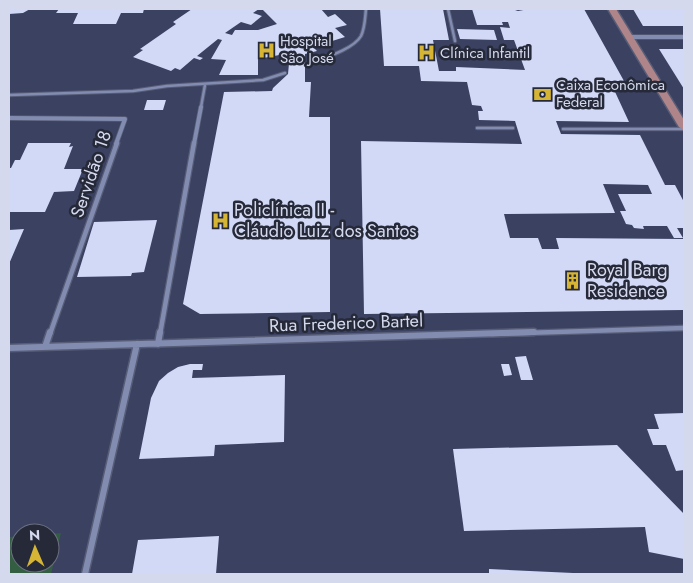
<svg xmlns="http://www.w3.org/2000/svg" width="693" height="583" viewBox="0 0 693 583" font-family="Jost,sans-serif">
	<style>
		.green { fill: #335e42 }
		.building { fill: #d1d9f7 }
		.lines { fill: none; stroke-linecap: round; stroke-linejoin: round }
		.service-casing { stroke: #575d77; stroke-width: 4.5 }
		.minor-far2-casing { stroke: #575d77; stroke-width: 5.5 }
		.minor-far1-casing { stroke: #575d77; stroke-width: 7 }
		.minor-casing { stroke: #575d77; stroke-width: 9 }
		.primary-casing { stroke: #575d77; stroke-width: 3 }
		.service { stroke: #828cb0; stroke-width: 2.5 }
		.minor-far2 { stroke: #828cb0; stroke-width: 4 }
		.minor-far1 { stroke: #828cb0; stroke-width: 4.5 }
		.minor { stroke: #828cb0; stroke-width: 6 }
		.primary { fill: #af858a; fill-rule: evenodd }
		.labels { text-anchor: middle; stroke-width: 5; stroke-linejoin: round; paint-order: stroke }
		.far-poi-label { font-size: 15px; fill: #d4d9ed; stroke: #262938; text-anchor: start }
		.street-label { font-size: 18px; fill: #d4d9ed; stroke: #262938 }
		.poi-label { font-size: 18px; fill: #d4d9ed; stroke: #262938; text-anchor: start }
	</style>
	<rect width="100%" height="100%" fill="#3a4161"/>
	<path class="green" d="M 61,533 L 51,574 L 9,574 L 9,537 L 20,536 L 20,563 L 50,563 L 50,534 Z"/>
	<path class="building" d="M 9,9 L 30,9 L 23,13 L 9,14 Z
		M 59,9 L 144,9 L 143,13 L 121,13 L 116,24 L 73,24 L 78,13 L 56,13 Z
		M 192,9 L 259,9 L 253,13 L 262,16 L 251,25 L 241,22 L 225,33 L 232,35 L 235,30 L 258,30 L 277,24 L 262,9 L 321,9 L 328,17 L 335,14 L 347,25 L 335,28 L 345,37 L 313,47 L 317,51 L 305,54 L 305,82 L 311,82 L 309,117 L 330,117 L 330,312 L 200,314 L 183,304 L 224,92 L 272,91 L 273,88 L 288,74 L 290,53 L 258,59 L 258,75 L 219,75 L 226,60 L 211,59 L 222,40 L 218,39 L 197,56 L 203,58 L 200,60 L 194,58 L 180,70 L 175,68 L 171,71 L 133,57 L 143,50 L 140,49 L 176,24 L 173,22 Z
		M 380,9 L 443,9 L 449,40 L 433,40 L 439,71 L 456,71 L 456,67 L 525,70 L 514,40 L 504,40 L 500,27 L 510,28 L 508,22 L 502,22 L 503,25 L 477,25 L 472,9 L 512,9 L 518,11 L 529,9 L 584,9 L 624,81 L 610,81 L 629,122 L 556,121 L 561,134 L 640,135 L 665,185 L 675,185 L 684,202 L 684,228 L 677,228 L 683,238 L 674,238 L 667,226 L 643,226 L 644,229 L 634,228 L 632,225 L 626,224 L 620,211 L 626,211 L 618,194 L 652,194 L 648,185 L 603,184 L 615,213 L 504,214 L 510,238 L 538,238 L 542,249 L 559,249 L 556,238 L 684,239 L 684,310 L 364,314 L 361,141 L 522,144 L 515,121 L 479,120 L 478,111 L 483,111 L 481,106 L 472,105 L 467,82 L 421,81 L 419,66 L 384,66 Z
		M 633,9 L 684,9 L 684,26 L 643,26 Z
		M 457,29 L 494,30 L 497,40 L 460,39 Z
		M 659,49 L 684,49 L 684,89 Z
		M 147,100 L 166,100 L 163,110 L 144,110 Z
		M 28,143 L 71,143 L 69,147 L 73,146 L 64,169 L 83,169 L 74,191 L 54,192 L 45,212 L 9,212 L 9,168 L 11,168 L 15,160 L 20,160 Z
		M 157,220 L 144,272 L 132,273 L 131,276 L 77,277 L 94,222 Z
		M 24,229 L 9,264 L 9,230 Z
		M 526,356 L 533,380 L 521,380 L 515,357 Z
		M 190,364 L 203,364 L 202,370 L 193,370 L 192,378 L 285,375 L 284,442 L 215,445 L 214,456 L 139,459 L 151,398 L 159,381 L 168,373 L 178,367 Z
		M 501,364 L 509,364 L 512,375 L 504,376 Z
		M 684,413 L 684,470 L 676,471 L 666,445 L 653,445 L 647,429 L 659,429 L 654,414 Z
		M 617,445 L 684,514 L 684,559 L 649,552 L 645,527 L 464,531 L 453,449 Z
		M 219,536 L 216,574 L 132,574 L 138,540 Z
		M 489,569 L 573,573 L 573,574 L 489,574 Z"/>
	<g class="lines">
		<defs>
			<path id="service" d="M 448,9 L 455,41
				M 306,65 C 321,59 353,50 361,36 C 365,28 365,18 366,9
				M 9,95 L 133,91 L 167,86 L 263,80 L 285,73
				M 201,107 L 205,85
				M 477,128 L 513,128
				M 563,129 L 684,129"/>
			<path id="minor-far2" d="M 629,37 L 684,37
				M 9,118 L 125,119 L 116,144
				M 194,144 L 201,107"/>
			<path id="minor-far1" d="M 50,334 L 117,143
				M 160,334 L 194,143
				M 491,334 L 684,328"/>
			<path id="minor" d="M 158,344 L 160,332
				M 45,347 L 50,332
				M 9,348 L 534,332
				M 85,574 L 137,344"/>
			<path id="primary" d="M 608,9 L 616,9 L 684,120 L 684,130 L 679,127 Z"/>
		</defs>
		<use href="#service" class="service-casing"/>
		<use href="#minor-far2" class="minor-far2-casing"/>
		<use href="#minor-far1" class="minor-far1-casing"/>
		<use href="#minor" class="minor-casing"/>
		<use href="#primary" class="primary-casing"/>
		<use href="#service" class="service"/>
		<use href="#minor-far2" class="minor-far2"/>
		<use href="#minor-far1" class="minor-far1"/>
		<use href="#minor" class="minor"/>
		<use href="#primary" class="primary"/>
	</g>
	<defs>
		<symbol id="hospital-bare" viewBox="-9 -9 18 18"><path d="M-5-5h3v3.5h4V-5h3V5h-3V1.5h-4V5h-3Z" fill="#d6b534" stroke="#262938" stroke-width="2.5" paint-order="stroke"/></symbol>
		<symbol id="bank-bare" viewBox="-9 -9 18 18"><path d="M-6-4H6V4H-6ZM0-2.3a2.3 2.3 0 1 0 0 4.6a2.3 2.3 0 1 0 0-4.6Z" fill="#d6b534" stroke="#262938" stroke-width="2.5" paint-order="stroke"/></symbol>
		<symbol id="building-bare" viewBox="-9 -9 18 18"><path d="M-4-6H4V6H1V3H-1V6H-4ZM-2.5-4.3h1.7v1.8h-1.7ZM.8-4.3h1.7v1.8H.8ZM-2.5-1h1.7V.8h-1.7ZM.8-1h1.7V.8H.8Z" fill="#d6b534" stroke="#262938" stroke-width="2.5" paint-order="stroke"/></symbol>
	</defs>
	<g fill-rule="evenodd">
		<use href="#hospital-bare" x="254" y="38" width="25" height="25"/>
		<use href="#hospital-bare" x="414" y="40" width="25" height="25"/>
		<use href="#bank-bare" x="530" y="82" width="25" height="25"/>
		<use href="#hospital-bare" x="208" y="208" width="25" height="25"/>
		<use href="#building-bare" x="560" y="268" width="25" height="25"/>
	</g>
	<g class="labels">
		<g class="far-poi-label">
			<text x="280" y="46">Hospital<tspan x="280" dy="17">São José</tspan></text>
			<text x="440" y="58">Clínica Infantil</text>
			<text x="556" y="90">Caixa Econômica<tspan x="556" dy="17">Federal</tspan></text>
		</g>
		<g class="street-label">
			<text transform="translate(91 174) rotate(-71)" y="6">Servidão 18</text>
			<text transform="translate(346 323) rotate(-2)" y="6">Rua Frederico Bartel</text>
		</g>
		<g class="poi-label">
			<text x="234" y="216">Policlínica II -<tspan x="234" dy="21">Cláudio Luiz dos Santos</tspan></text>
			<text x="587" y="276">Royal Barg<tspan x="587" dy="21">Residence</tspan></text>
		</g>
	</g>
	<rect width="693" height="583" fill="none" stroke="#d4d9ed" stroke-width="20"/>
	<g transform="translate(35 548) rotate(358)"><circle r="24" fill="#262938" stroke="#6c6f80"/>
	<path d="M0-4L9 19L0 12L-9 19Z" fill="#d6b534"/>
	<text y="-8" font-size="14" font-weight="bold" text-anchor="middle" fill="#d4d9ed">N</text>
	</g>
</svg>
